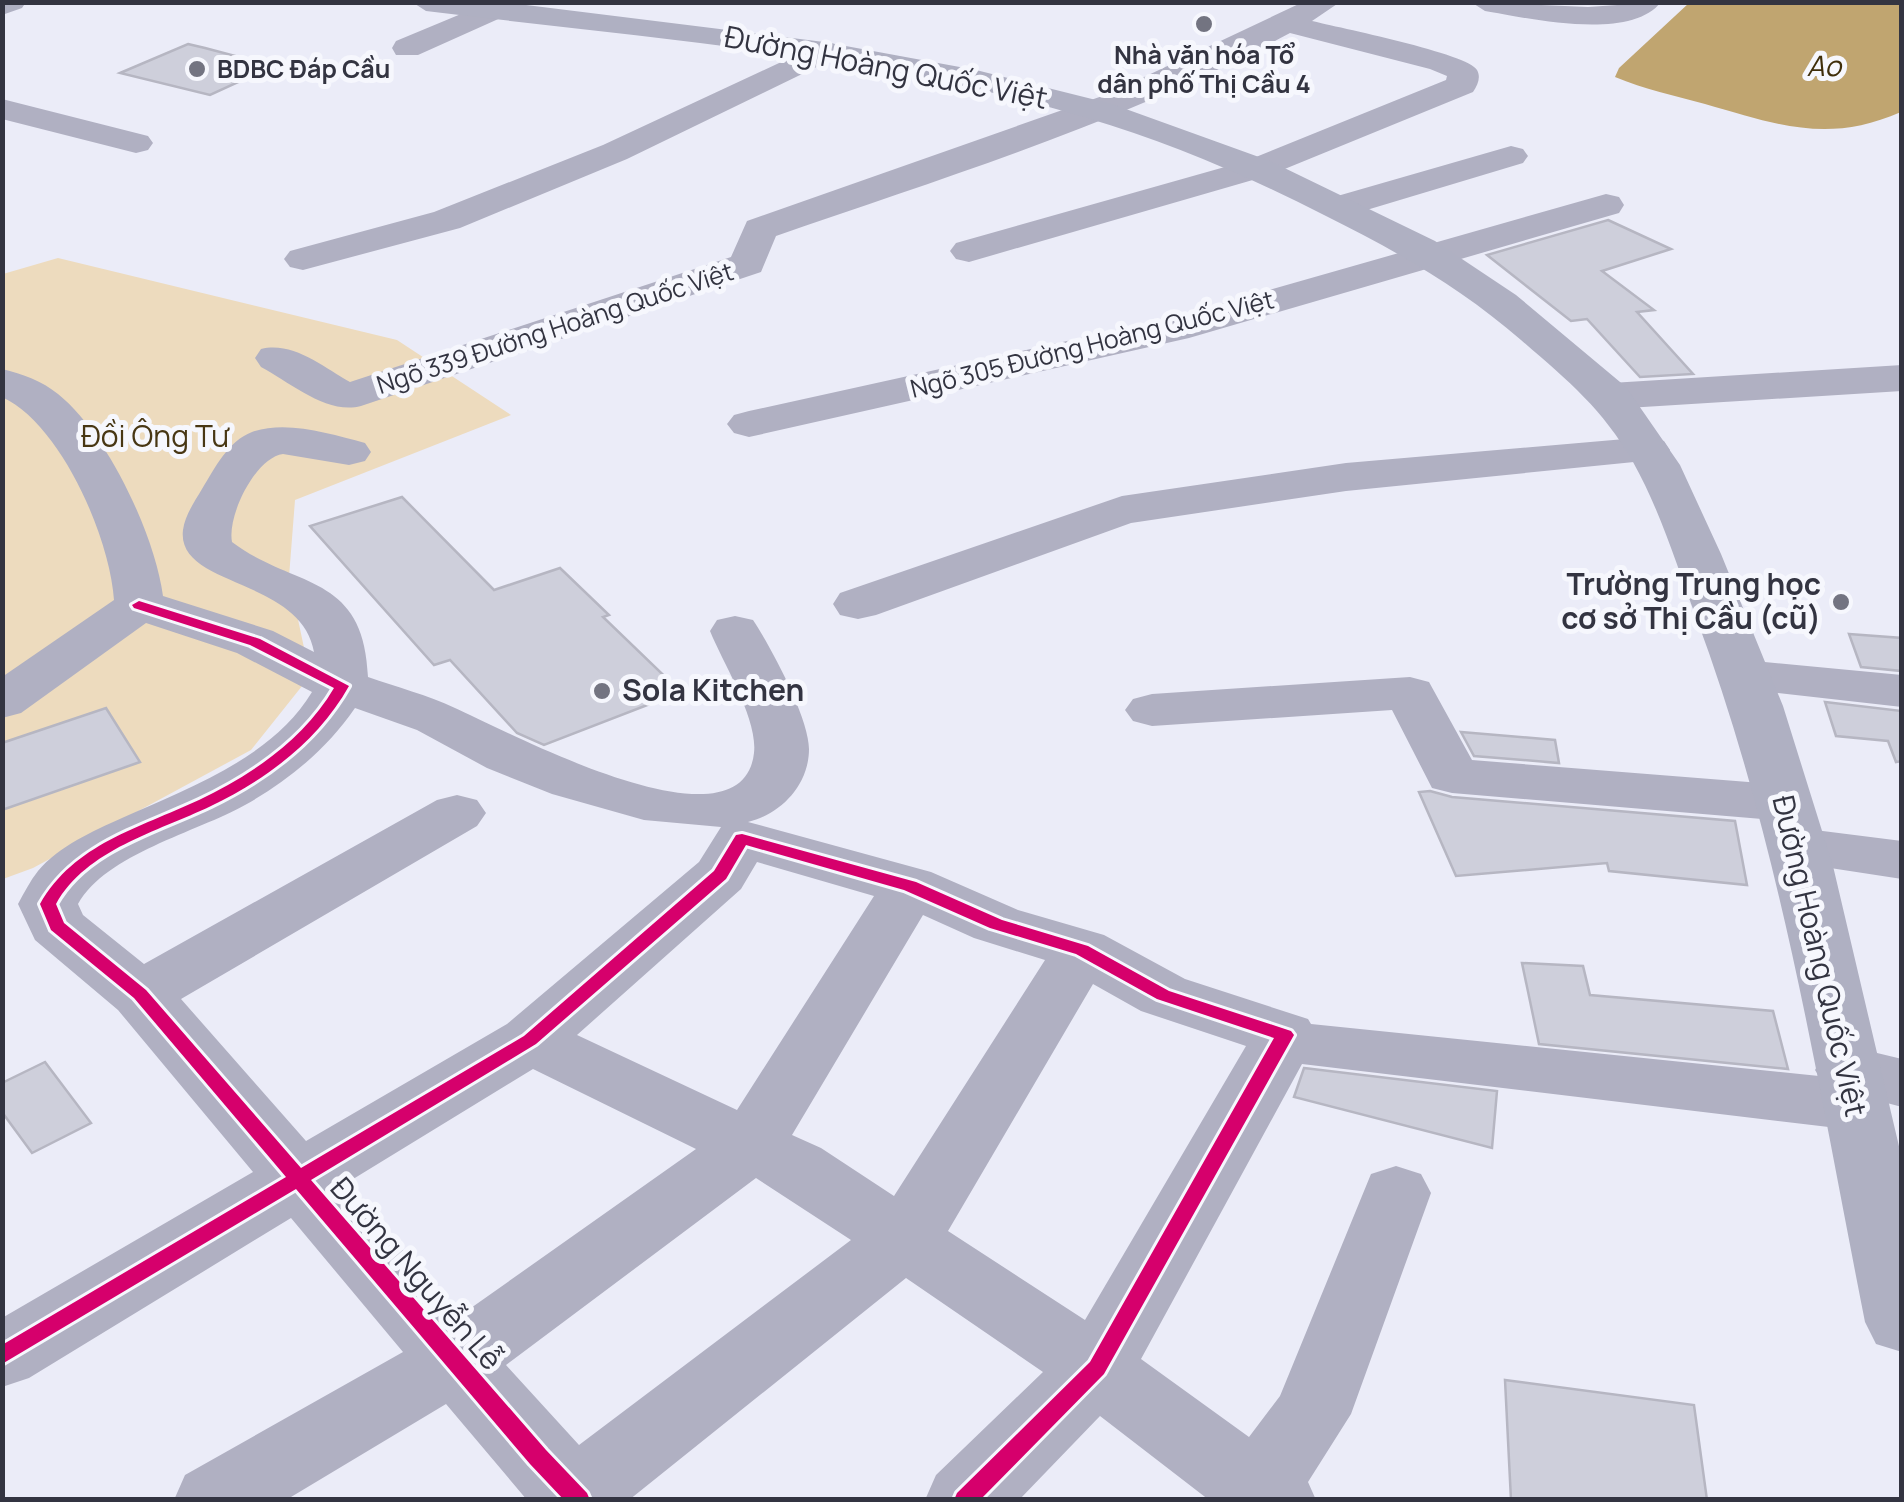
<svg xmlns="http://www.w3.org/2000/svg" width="1904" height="1502" viewBox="0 0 1904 1502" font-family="Manrope,sans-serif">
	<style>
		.green { fill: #eddbbe }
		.water { fill: #c0a570 }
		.building { fill: #cecfdb; stroke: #b6b6c2; stroke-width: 2.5 }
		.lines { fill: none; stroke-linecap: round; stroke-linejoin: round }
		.street { fill: #b0b0c2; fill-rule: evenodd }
		.secondary { fill: #afb0c2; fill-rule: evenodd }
		.cycleway-casing { stroke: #f6f7fd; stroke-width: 6 }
		.cycleway { fill: #d6006c; fill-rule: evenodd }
		.poi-dot { fill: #737481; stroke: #f6f7fd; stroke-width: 4 }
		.labels { text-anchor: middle; stroke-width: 10; stroke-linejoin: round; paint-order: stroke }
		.far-poi-label { font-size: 25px; font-weight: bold; fill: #333441; stroke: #f6f7fd }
		.far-street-label { font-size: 25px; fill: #333441; stroke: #f6f7fd }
		.far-water-label { font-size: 28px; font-style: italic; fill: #3f2e0a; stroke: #f6f7fd }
		.street-label { font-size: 30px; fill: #333441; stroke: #f6f7fd }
		.park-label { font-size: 30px; fill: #483714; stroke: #f6f7fd }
		.poi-label { font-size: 30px; font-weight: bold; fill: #333441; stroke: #f6f7fd; text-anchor: end }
	</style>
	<rect width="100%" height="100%" fill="#ebecf8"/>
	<path class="green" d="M 58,258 L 397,340 L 511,415 L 295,500 L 289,577 L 310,676 L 251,750 L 33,868 L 3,879 L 3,274 Z"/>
	<path class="water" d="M 1689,3 L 1901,4 L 1901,112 C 1828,144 1778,125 1705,104 C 1675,96 1644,89 1615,77 L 1619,68 Z"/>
	<path class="building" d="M 188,44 L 205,48 L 273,66 L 210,95 L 120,73 Z
		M 1608,220 L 1671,249 L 1602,271 L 1654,310 L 1637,312 L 1693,374 L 1640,377 L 1587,319 L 1571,321 L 1487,255 Z
		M 402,497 L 494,590 L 560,568 L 609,615 L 603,617 L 681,692 L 544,745 L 517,733 L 450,660 L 434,665 L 310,526 Z
		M 1849,634 L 1902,638 L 1902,671 L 1861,667 Z
		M 1825,702 L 1902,711 L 1902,761 L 1896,762 L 1888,741 L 1836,736 Z
		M 106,708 L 140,762 L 2,810 L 2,743 Z
		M 1461,732 L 1555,740 L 1559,763 L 1474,756 Z
		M 1430,791 L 1452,797 L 1735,821 L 1747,885 L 1609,871 L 1607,863 L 1456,876 L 1419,792 Z
		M 1522,963 L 1583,966 L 1590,995 L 1773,1011 L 1788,1069 L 1539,1044 Z
		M 45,1062 L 91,1123 L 32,1153 L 2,1112 L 2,1083 Z
		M 1304,1068 L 1497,1091 L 1492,1148 L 1294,1097 Z
		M 1505,1380 L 1694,1405 L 1707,1500 L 1511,1500 Z"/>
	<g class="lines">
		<path class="street" d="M 500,2 L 510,10 L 505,16 L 418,55 L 396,55 L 392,48 L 396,41 L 485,4 Z
			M 1303,2 L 1340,2 L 1312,21 C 1336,27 1470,54 1477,70 C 1481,77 1478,85 1473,92 L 1270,175 L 969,262 L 956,259 L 950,251 L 956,243 L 1246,161 L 1446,80 L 1447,76 L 1430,69 L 1290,33 C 1128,121 949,176 776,236 L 761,272 L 361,406 C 327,415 291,383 261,367 L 255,358 L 261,349 C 293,341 323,367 350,382 L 731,257 L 747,221 L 1108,94 Z
			M 1471,2 L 1588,7 L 1661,2 C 1630,42 1528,18 1485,11 Z
			M 824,42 L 835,44 L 839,51 L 835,58 L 627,159 L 460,228 L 303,270 L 290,267 L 284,259 L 290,251 L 434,212 L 603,145 Z
			M 2,99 L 148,136 L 153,143 L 148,150 L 136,153 L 2,119 Z
			M 1511,146 L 1523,149 L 1528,156 L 1523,163 L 1340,218 L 1327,215 L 1322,207 L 1327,199 Z
			M 1606,194 L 1619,197 L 1624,205 L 1619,213 L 1189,338 L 749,437 L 734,433 L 727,424 L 734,415 L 749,411 L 1167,319 Z
			M 1902,365 L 1902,391 L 1611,409 L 1596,405 L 1590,396 L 1596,387 L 1611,383 Z
			M 2,369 C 23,374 42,381 58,394 C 107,433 155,535 163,596 L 273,631 L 314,652 C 301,577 176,588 183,530 C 185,515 195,501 202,489 C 215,468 228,441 252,432 C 287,420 330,434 365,443 L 371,452 L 365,461 L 349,465 L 283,454 C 255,458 227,516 232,542 C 294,589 364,572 368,677 C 397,687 427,695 455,708 C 503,729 742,859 754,753 C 758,719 723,663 710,631 L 717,620 L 735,616 L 753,620 C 771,647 809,718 809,749 C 809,785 781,814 748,822 L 931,872 L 1018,910 L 1104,935 L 1185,979 L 1308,1019 L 1311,1024 L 1819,1076 L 1815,1070 L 1825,1053 L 1848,1046 L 1902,1059 L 1902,1107 L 1887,1103 L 1878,1122 L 1854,1130 L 1302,1064 L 1141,1359 L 1249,1437 L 1280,1396 L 1371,1174 L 1396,1166 L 1421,1174 L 1431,1193 L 1351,1414 L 1308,1482 L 1316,1500 L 1209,1500 L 1100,1416 L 1019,1500 L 925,1500 L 936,1475 L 1043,1372 L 906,1278 L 629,1500 L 527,1500 L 446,1404 L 286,1500 L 174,1500 L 185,1475 L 403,1352 L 291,1218 L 29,1378 L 2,1387 L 2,1318 L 253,1172 L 118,1010 L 35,940 L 18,904 C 24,893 30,881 38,871 C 59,846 93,831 122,818 C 189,788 272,758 312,692 L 237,653 L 146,623 L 21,713 L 2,718 L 2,677 L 114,600 C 110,538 61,424 2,397 ZM 355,708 L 417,730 L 487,768 L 552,794 L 644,820 L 721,827 L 699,862 L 507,1024 L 306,1141 L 181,999 L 477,826 L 486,813 L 477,800 L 457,795 L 437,800 L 144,964 L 83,915 L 78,904 C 106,854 197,832 245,805 C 288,781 327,749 355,708 ZM 757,862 L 874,896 L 737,1110 L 577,1035 L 741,889 ZM 923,915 L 974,938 L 1045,960 L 894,1196 L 821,1148 L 792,1135 ZM 1093,984 L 1141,1011 L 1246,1046 L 1085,1320 L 948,1231 ZM 533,1069 L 696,1149 L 461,1315 L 345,1184 ZM 756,1178 L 851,1240 L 579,1445 L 506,1365 Z
			M 1648,437 L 1664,441 L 1670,450 L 1664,459 L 1346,491 L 1131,523 L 876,615 L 858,619 L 840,615 L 833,604 L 840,593 L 1122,496 L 1346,463 Z
			M 1744,660 L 1902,675 L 1902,707 L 1725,687 L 1718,676 L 1725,665 Z
			M 1410,677 L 1429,682 L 1472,760 L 1785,785 L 1805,791 L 1813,803 L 1805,815 L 1785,821 L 1452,793 L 1432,788 L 1392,710 L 1152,726 L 1133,721 L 1125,710 L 1133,699 L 1152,694 Z
			M 1799,828 L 1902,841 L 1902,879 L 1778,860 L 1770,847 L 1778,834 Z"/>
		<path class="secondary" d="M 2,2 L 26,2 L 22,8 L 2,15 Z
			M 412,2 L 502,2 L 824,42 L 976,70 L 1112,104 L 1270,161 L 1435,241 L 1516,295 L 1626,387 L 1680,465 L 1721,554 L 1783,706 L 1833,866 L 1902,1159 L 1902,1352 L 1876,1344 L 1865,1322 C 1818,1085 1781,845 1696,617 C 1677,566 1660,510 1633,462 C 1602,408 1567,380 1521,340 C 1461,288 1395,250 1324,215 C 1248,176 1168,142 1087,118 C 873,54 646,38 426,11 Z"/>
		<defs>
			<path id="cycleway" d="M 139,601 L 260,639 L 349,686 C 318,741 267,779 211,806 C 157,832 87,849 56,904 L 64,923 L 146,990 L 301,1168 L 524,1036 L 714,871 L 736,835 L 742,834 L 916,882 L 1002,920 L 1088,946 L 1169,991 L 1291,1031 L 1294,1035 L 1104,1374 L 980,1500 L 954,1500 L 957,1493 L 1090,1362 L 1274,1038 L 1157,999 L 1076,954 L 990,928 L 904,890 L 746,845 L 726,879 L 536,1044 L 311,1180 L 546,1450 L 587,1493 L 590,1500 L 564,1500 L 530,1464 L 296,1189 L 2,1364 L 2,1345 L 286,1177 L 134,998 L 51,930 L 40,904 C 74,844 139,828 199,800 C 252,775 304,739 334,688 L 250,645 L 134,608 L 132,605 Z"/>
		</defs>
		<use href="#cycleway" class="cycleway-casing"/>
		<use href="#cycleway" class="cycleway"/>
	</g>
	<g class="poi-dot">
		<circle cx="1204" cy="24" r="10"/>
		<circle cx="197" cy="69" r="10"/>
		<circle cx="1841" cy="602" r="10"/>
		<circle cx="602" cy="691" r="10"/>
	</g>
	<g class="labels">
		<g class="far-poi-label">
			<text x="1204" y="64">Nhà văn hóa Tổ<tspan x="1204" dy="29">dân phố Thị Cầu 4</tspan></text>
			<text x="217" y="78" text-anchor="start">BDBC Đáp Cầu</text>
		</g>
		<g class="far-street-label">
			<text transform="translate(555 328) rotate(-18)" y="9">Ngõ 339 Đường Hoàng Quốc Việt</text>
			<text transform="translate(1092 344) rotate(-14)" y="9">Ngõ 305 Đường Hoàng Quốc Việt</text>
		</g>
		<g class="far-water-label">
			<text x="1824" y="76">Ao</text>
		</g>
		<g class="street-label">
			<text transform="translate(886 68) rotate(11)" y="10">Đường Hoàng Quốc Việt</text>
			<text transform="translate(1819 956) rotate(77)" y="10">Đường Hoàng Quốc Việt</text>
			<text transform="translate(416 1274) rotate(49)" y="10">Đường Nguyễn Lễ</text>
		</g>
		<g class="park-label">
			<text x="155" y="447">Đồi Ông Tư</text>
		</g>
		<g class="poi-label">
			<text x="1821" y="595">Trường Trung học<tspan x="1821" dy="34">cơ sở Thị Cầu (cũ)</tspan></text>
			<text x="622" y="701" text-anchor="start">Sola Kitchen</text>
		</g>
	</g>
	<rect width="1904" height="1502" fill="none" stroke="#333441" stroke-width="10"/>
</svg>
